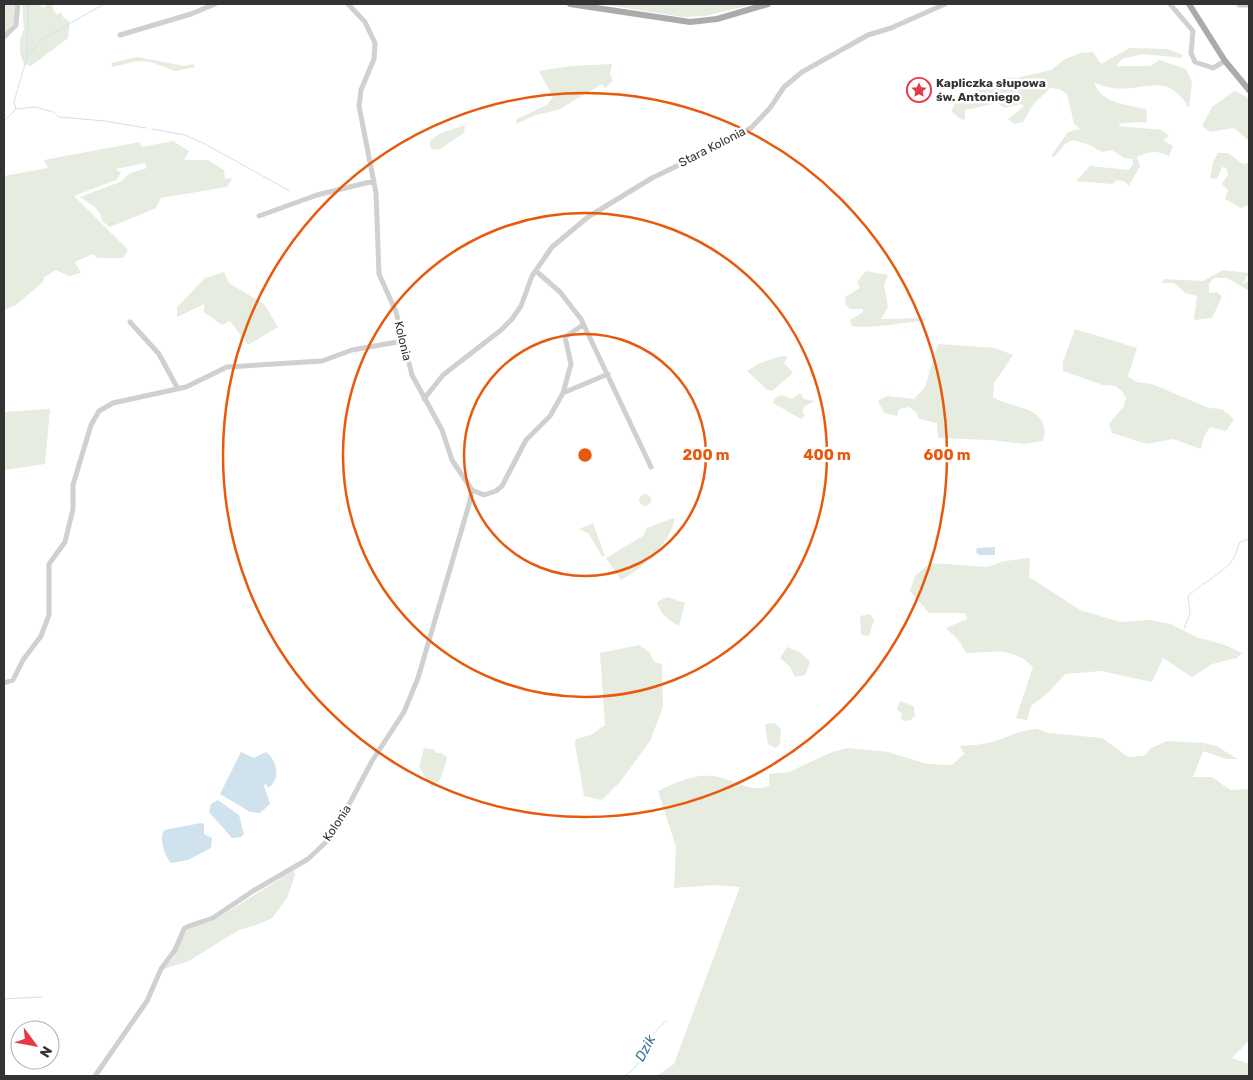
<svg xmlns="http://www.w3.org/2000/svg" width="1253" height="1080" viewBox="0 0 1253 1080" font-family="Rubik,sans-serif">
	<style>
		.green { fill: #e6ecdf }
		.water { fill: #cfe2ee }
		.lines { fill: none; stroke-linecap: round; stroke-linejoin: round }
		.stream { stroke: #cfe2ee; stroke-width: 1 }
		.minor { stroke: #d0d0d0; stroke-width: 5 }
		.major { stroke: #ababab; stroke-width: 6 }
		.ring { fill: none; stroke: #e8590c; stroke-width: 2.5 }
		.labels { text-anchor: middle; stroke-width: 5; stroke-linejoin: round; paint-order: stroke }
		.poi-label { font-size: 12px; font-weight: bold; fill: #333; stroke: #fff; text-anchor: start }
		.street-label { font-size: 12px; fill: #333; stroke: #fff }
		.water-label { font-size: 14px; font-style: italic; fill: #3f7597; stroke: #fff }
		.centre { fill: #e8590c; stroke: #fff; stroke-width: 2.5 }
		.ring-label { font-size: 15px; text-anchor: middle; font-weight: bold; fill: #e8590c; stroke: #fff; stroke-width: 5; stroke-linejoin: round; paint-order: stroke }
	</style>
	<rect width="100%" height="100%" fill="#fff"/>
	<path class="green" d="M 4,4 L 16,4 L 15,21 L 4,35 Z
		M 22,4 L 39,4 L 43,8 L 48,4 L 54,4 L 52,7 L 57,15 L 61,12 L 63,17 L 70,22 L 68,38 L 31,66 L 24,64 L 20,53 L 20,40 L 24,29 Z
		M 601,4 L 755,4 L 705,16 L 683,17 Z
		M 1130,48 L 1167,49 L 1183,55 L 1182,58 L 1143,54 L 1122,59 L 1116,66 L 1150,66 L 1160,60 L 1186,69 L 1192,82 L 1189,108 C 1166,70 1147,92 1113,88 C 1107,88 1100,84 1094,83 C 1101,103 1127,105 1146,109 L 1147,122 L 1122,123 L 1118,126 L 1162,130 L 1169,136 L 1163,140 L 1173,146 L 1169,156 C 1156,150 1150,151 1137,157 L 1140,166 L 1129,186 L 1125,182 L 1118,180 L 1112,184 L 1076,181 L 1090,166 L 1129,170 L 1133,164 L 1133,159 L 1124,158 L 1112,150 L 1102,152 L 1090,145 L 1073,140 L 1065,144 L 1054,157 L 1051,156 L 1068,132 L 1080,129 L 1074,124 L 1067,94 L 1060,89 L 1050,88 L 1032,106 L 1023,122 L 1014,124 L 1008,119 L 1024,106 L 1021,104 L 1005,108 L 997,103 L 965,110 L 965,119 L 962,120 L 951,111 L 955,104 L 967,99 L 982,83 L 993,89 L 1003,77 L 1017,78 L 1051,70 L 1065,59 L 1080,53 L 1093,52 L 1101,64 Z
		M 137,57 L 184,66 L 193,64 L 195,67 L 175,71 L 151,62 L 137,61 L 112,67 L 111,63 Z
		M 612,64 L 610,73 L 613,81 L 605,88 L 602,84 L 558,110 L 536,115 L 516,124 L 517,119 L 547,105 L 553,97 L 539,71 L 571,66 Z
		M 1234,91 L 1249,98 L 1249,141 L 1234,128 L 1210,132 L 1202,126 L 1212,107 Z
		M 465,125 L 464,133 L 440,149 L 433,150 L 430,146 L 430,141 L 439,134 Z
		M 173,141 L 189,151 L 184,160 L 208,160 L 224,170 L 225,179 L 232,178 L 227,187 L 161,198 L 156,208 L 110,227 L 102,221 C 101,208 90,204 80,197 L 120,182 L 130,173 L 147,168 L 145,163 L 116,169 L 121,173 L 116,180 L 74,196 L 128,250 L 123,258 L 98,258 L 92,254 L 75,262 L 81,273 L 69,276 L 56,270 L 44,277 L 43,282 L 16,305 L 4,310 L 4,176 L 48,168 L 44,160 L 140,142 L 141,147 Z
		M 1218,153 L 1228,153 L 1243,164 L 1249,163 L 1249,205 L 1241,208 L 1225,199 L 1228,190 L 1222,184 L 1228,174 L 1226,168 L 1222,167 L 1217,179 L 1210,178 L 1213,162 Z
		M 1223,270 L 1249,273 L 1242,284 L 1249,281 L 1249,291 L 1227,278 L 1214,278 L 1209,284 L 1209,293 L 1217,292 L 1222,297 L 1212,318 L 1194,320 L 1197,296 L 1185,293 L 1174,283 L 1162,283 L 1163,279 L 1203,281 Z
		M 866,271 L 888,275 L 884,285 L 888,307 L 881,319 L 926,318 L 924,321 C 900,322 876,329 852,326 L 850,320 L 863,312 L 863,309 L 850,309 L 846,305 L 845,297 L 860,288 L 857,282 Z
		M 224,272 L 229,283 L 264,304 L 278,327 L 248,345 L 230,321 L 222,325 L 204,312 L 204,304 L 177,317 L 177,307 L 205,278 Z
		M 1075,329 L 1137,348 L 1128,376 L 1136,382 L 1152,384 L 1209,408 L 1222,409 L 1234,419 L 1226,431 L 1210,427 L 1204,436 L 1201,449 L 1173,439 L 1147,444 L 1112,433 L 1109,424 L 1124,406 L 1126,398 L 1122,391 L 1115,386 L 1103,385 L 1063,371 L 1063,362 Z
		M 938,344 L 995,348 L 1013,355 L 994,383 L 993,397 C 1013,410 1052,405 1043,441 L 1024,444 L 991,440 L 938,438 L 937,423 L 919,419 L 916,412 L 909,407 L 899,409 L 897,416 L 884,413 L 878,401 L 887,396 L 914,399 L 925,387 Z
		M 782,356 L 788,357 L 784,363 L 793,373 L 772,391 L 766,389 L 747,371 L 760,363 Z
		M 800,393 L 804,399 L 815,401 L 805,406 L 802,410 L 805,416 L 801,419 L 773,403 L 775,398 C 782,394 785,395 791,399 Z
		M 50,409 L 45,464 L 4,470 L 4,412 Z
		M639 500a6 6 0 1 1 12 0a6 6 0 1 1-12 0Z
		M 673,518 L 675,519 C 668,546 645,567 621,580 L 606,558 L 643,536 L 647,528 Z
		M 593,523 L 605,556 L 602,556 L 588,533 L 579,529 Z
		M 1030,558 L 1029,577 L 1080,610 L 1120,622 L 1150,620 L 1171,624 L 1196,637 L 1225,645 L 1242,653 L 1237,658 L 1212,664 L 1192,677 L 1163,658 L 1152,682 L 1101,671 L 1065,674 L 1049,692 L 1031,706 L 1027,720 L 1016,718 L 1033,667 C 1011,646 993,652 966,653 L 959,641 L 946,628 L 967,619 L 965,613 L 929,613 L 910,591 L 915,576 L 930,563 L 987,567 L 1005,561 Z
		M 667,597 L 685,603 L 679,626 C 667,619 661,615 657,602 Z
		M 870,614 L 874,620 L 869,636 L 861,635 L 860,616 Z
		M 639,645 L 650,653 L 654,662 L 662,664 L 663,707 L 650,741 L 620,782 L 602,800 L 584,796 L 575,744 L 576,739 L 591,735 L 605,725 L 600,653 Z
		M 787,647 L 800,652 L 810,662 L 805,675 L 795,677 L 790,667 L 780,658 Z
		M 900,701 L 914,706 L 915,715 L 911,720 L 904,721 L 901,718 L 902,713 L 897,710 Z
		M 775,723 L 781,730 L 780,744 L 775,748 L 768,744 L 765,724 Z
		M 1037,729 L 1048,733 L 1102,738 L 1128,757 L 1144,756 L 1151,748 L 1167,741 L 1204,743 L 1216,746 L 1238,759 L 1226,759 L 1203,751 L 1193,777 L 1212,777 L 1230,790 L 1249,789 L 1249,1041 L 1232,1058 L 1249,1064 L 1249,1076 L 657,1076 L 674,1064 L 740,887 L 715,885 L 674,888 L 676,847 L 658,791 C 677,782 693,774 713,776 C 732,778 751,794 769,786 L 769,774 L 789,772 L 832,752 L 848,748 L 888,752 L 927,764 L 952,765 L 964,754 L 960,746 C 972,745 984,745 995,741 C 1013,735 1018,731 1037,729 Z
		M 424,748 L 433,749 L 436,753 L 441,753 L 447,757 C 444,768 442,782 432,788 L 419,767 Z
		M 294,870 L 295,875 L 287,898 L 272,918 L 257,925 L 239,930 L 187,962 L 163,969 L 174,957 L 183,935 L 190,928 L 213,921 Z"/>
	<path class="water" d="M 995,547 L 995,555 L 979,555 L 976,552 L 977,548 Z
		M 241,752 L 254,758 L 266,752 C 278,761 281,779 268,788 L 266,784 L 264,785 L 270,804 L 260,813 L 250,812 L 220,794 Z
		M 218,800 L 239,815 L 244,834 L 241,837 L 232,838 L 209,812 L 211,804 Z
		M 201,823 L 204,824 L 204,834 L 212,838 L 211,848 L 188,860 L 171,863 C 164,855 159,839 164,830 Z"/>
	<g class="lines">
		<path class="stream" d="M 27,57 L 41,40 L 104,4
			M 16,109 L 35,107 L 53,112 L 59,117 L 105,121 L 146,128
			M 4,121 L 16,109 L 14,102 L 27,57 L 28,4
			M 152,129 L 185,135 L 205,144 L 290,191
			M 1184,629 L 1190,614 L 1188,596 C 1200,585 1228,570 1234,557 C 1237,553 1237,547 1240,542 L 1249,539
			M 4,999 L 42,997
			M 624,1076 C 647,1064 645,1034 667,1021"/>
		<path class="minor" d="M 1170,4 L 1193,31 L 1191,53 L 1195,62 L 1213,68 L 1225,61
			M 1239,5 L 1249,5
			M 120,35 L 191,14 L 215,4
			M 4,37 L 16,25 L 18,4
			M 259,216 L 317,195 L 374,181
			M 536,271 L 560,292 L 581,319 L 651,467
			M 130,322 L 159,354 L 178,389
			M 563,393 L 571,364 L 565,337 L 583,325
			M 424,399 L 443,375 L 501,330 L 512,319 L 521,306 L 532,276 L 552,247 L 588,217 L 652,178 L 714,148 L 751,128 L 770,108 L 784,87 L 802,72 L 868,35 L 891,28 L 945,4
			M 472,490 L 484,495 L 496,491 L 502,486 L 526,440 L 550,416 L 563,393 L 608,374
			M 4,683 L 13,680 L 23,660 L 41,636 L 49,615 L 49,564 L 65,542 L 73,509 L 73,485 L 91,425 L 99,411 L 113,403 L 186,387 L 227,367 L 322,361 L 352,350 L 403,341
			M 95,1076 L 147,1001 L 161,969 L 175,950 L 184,929 L 189,926 L 213,918 L 253,891 L 308,859 L 325,843 L 344,814 L 372,761 L 404,712 L 418,678 L 470,501 L 472,490 L 452,460 L 442,430 L 412,375 L 396,312 L 379,274 L 376,193 L 359,106 L 361,90 L 374,59 L 375,43 L 365,22 L 348,4"/>
		<path class="major" d="M 570,4 L 690,22 L 717,19 L 768,4
			M 1189,4 L 1225,61 L 1249,90"/>
	</g>
	<g class="ring">
		<circle cx="585" cy="455" r="121"/>
		<circle cx="585" cy="455" r="242"/>
		<circle cx="585" cy="455" r="362"/>
	</g>
	<defs>
		<symbol id="sight-ring" viewBox="-11 -11 22 22"><circle r="9.5" fill="#fff" stroke="#e63946" stroke-width="1.5"/><path d="M0-6L1.8-2.2L6-1.7L2.9 1.2L3.7 5.4L0 3.3L-3.7 5.4L-2.9 1.2L-6-1.7L-1.8-2.2Z" fill="#e63946"/></symbol>
	</defs>
	<g fill-rule="evenodd">
		<use href="#sight-ring" x="905" y="76" width="28" height="28"/>
	</g>
	<g class="labels">
		<g class="poi-label">
			<text x="936" y="87">Kapliczka słupowa<tspan x="936" dy="14">św. Antoniego</tspan></text>
		</g>
		<g class="street-label">
			<text transform="translate(712 147) rotate(-27)" y="4">Stara Kolonia</text>
			<text transform="translate(403 341) rotate(77)" y="4">Kolonia</text>
			<text transform="translate(337 823) rotate(-57)" y="4">Kolonia</text>
		</g>
		<g class="water-label">
			<text transform="translate(645 1048) rotate(-62)" y="5">Dzik</text>
		</g>
	</g>
	<circle cx="585" cy="455" r="8" class="centre"/>
	<g class="ring-label">
		<text x="706" y="460">200 m</text>
		<text x="827" y="460">400 m</text>
		<text x="947" y="460">600 m</text>
	</g>
	<rect width="1253" height="1080" fill="none" stroke="#333333" stroke-width="10"/>
	<g transform="translate(35 1045) rotate(122)"><circle r="24" fill="#ffffff" stroke="#adadad"/>
	<path d="M0-4L9 19L0 12L-9 19Z" fill="#e63946"/>
	<text y="-8" font-size="14" font-weight="bold" text-anchor="middle" fill="#333333">N</text>
	</g>
</svg>
